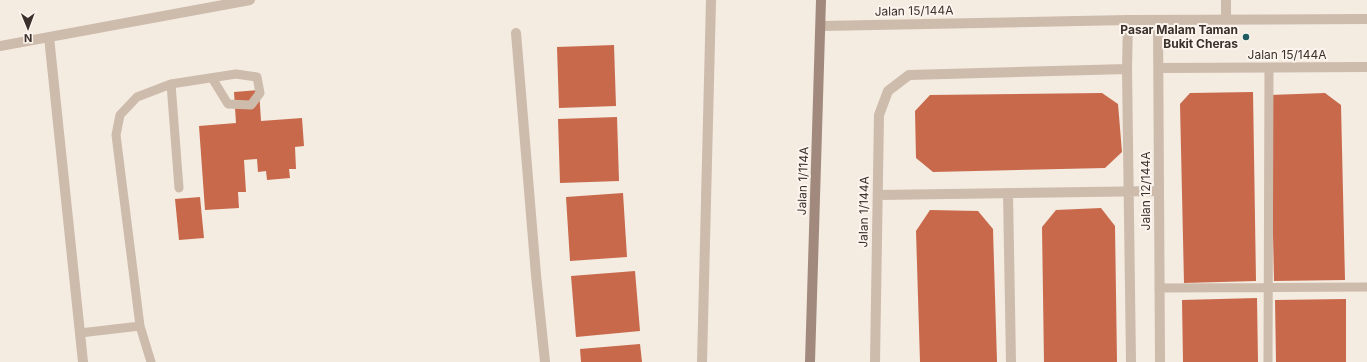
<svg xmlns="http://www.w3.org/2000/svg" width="1367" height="362" viewBox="0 0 1367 362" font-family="Inter,sans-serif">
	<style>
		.building { fill: #c8694b }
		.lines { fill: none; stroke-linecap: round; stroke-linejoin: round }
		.lane { stroke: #cdbbac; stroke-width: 9 }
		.street { stroke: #cdbbac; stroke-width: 10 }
		.secondary { stroke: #a18a7d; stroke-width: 10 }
		.poi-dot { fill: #1f5a5e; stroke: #fbf5ee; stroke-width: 1.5 }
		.labels { text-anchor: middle; stroke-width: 4; stroke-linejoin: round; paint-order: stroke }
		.street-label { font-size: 12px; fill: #3b302b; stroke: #fbf5ee }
		.poi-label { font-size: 12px; font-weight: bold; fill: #3b302b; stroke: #fbf5ee; text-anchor: end }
	</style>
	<rect width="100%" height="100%" fill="#f4ebe1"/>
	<path class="building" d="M 614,45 L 616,106 L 559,108 L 557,47 Z
		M 259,90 L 261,121 L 302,118 L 304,146 L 295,147 L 296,169 L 289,169 L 290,178 L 267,180 L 266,171 L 258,172 L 257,159 L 244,160 L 246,192 L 238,192 L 239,208 L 205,210 L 199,126 L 236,123 L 234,92 Z
		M 1253,92 L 1256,281 L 1184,283 L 1180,104 L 1190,93 Z
		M 1102,93 L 1118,104 L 1122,152 L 1105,168 L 933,172 L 916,158 L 915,111 L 930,95 Z
		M 1325,93 L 1341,105 L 1345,280 L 1274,281 L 1270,95 Z
		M 617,117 L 619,181 L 560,183 L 558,119 Z
		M 623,193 L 627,257 L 570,261 L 566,197 Z
		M 200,197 L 204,238 L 179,240 L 175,199 Z
		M 1101,208 L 1115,226 L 1117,362 L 1044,362 L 1042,227 L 1056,210 Z
		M 930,210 L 978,211 L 993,229 L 997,362 L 920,362 L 916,231 Z
		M 635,271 L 640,331 L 576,337 L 571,276 Z
		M 1257,298 L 1258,362 L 1183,362 L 1182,300 Z
		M 1346,299 L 1346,362 L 1276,362 L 1275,300 Z
		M 640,344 L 642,362 L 581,362 L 580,349 Z"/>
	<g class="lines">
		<path class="lane" d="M 171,84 L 179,188
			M 1159,288 L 1367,287
			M 80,333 L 140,326
			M 151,362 L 140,326 L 116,135 L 120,115 L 137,97 L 171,84 L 236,74 L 257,77 L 260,93 L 251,105 L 228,104 L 212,78
			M 1268,362 L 1269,68"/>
		<path class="street" d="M 1226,0 L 1226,19
			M 1128,20 L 1127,69 L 1131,362
			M 1158,20 L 1160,362
			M 821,26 L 1128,20 L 1367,19
			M 516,33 L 536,275 L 545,362
			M 49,37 L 83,362
			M 0,46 L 250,0
			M 1159,68 L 1367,67
			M 1008,193 L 1011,362
			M 878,195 L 1159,191
			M 702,362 L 711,0
			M 875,362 L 879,115 L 888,91 L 909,75 L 1127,69"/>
		<path class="secondary" d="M 810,362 L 821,0"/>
	</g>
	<circle class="poi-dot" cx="1246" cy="37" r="4"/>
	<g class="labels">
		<g class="street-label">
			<text transform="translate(914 11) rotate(-1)" y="4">Jalan 15/144A</text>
			<text x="1287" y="59">Jalan 15/144A</text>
			<text transform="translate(803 181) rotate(-88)" y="4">Jalan 1/114A</text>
			<text transform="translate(1146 191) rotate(-90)" y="4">Jalan 12/144A</text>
			<text transform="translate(864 212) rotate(-89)" y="4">Jalan 1/144A</text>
		</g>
		<g class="poi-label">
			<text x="1238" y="34">Pasar Malam Taman<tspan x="1238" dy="14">Bukit Cheras</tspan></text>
		</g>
	</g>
	<g transform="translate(28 28) rotate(179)" stroke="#fbf5ee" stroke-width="3" paint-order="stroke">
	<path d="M0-3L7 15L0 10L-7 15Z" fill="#3b302b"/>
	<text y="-6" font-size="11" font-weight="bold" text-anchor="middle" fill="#3b302b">N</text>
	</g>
</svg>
